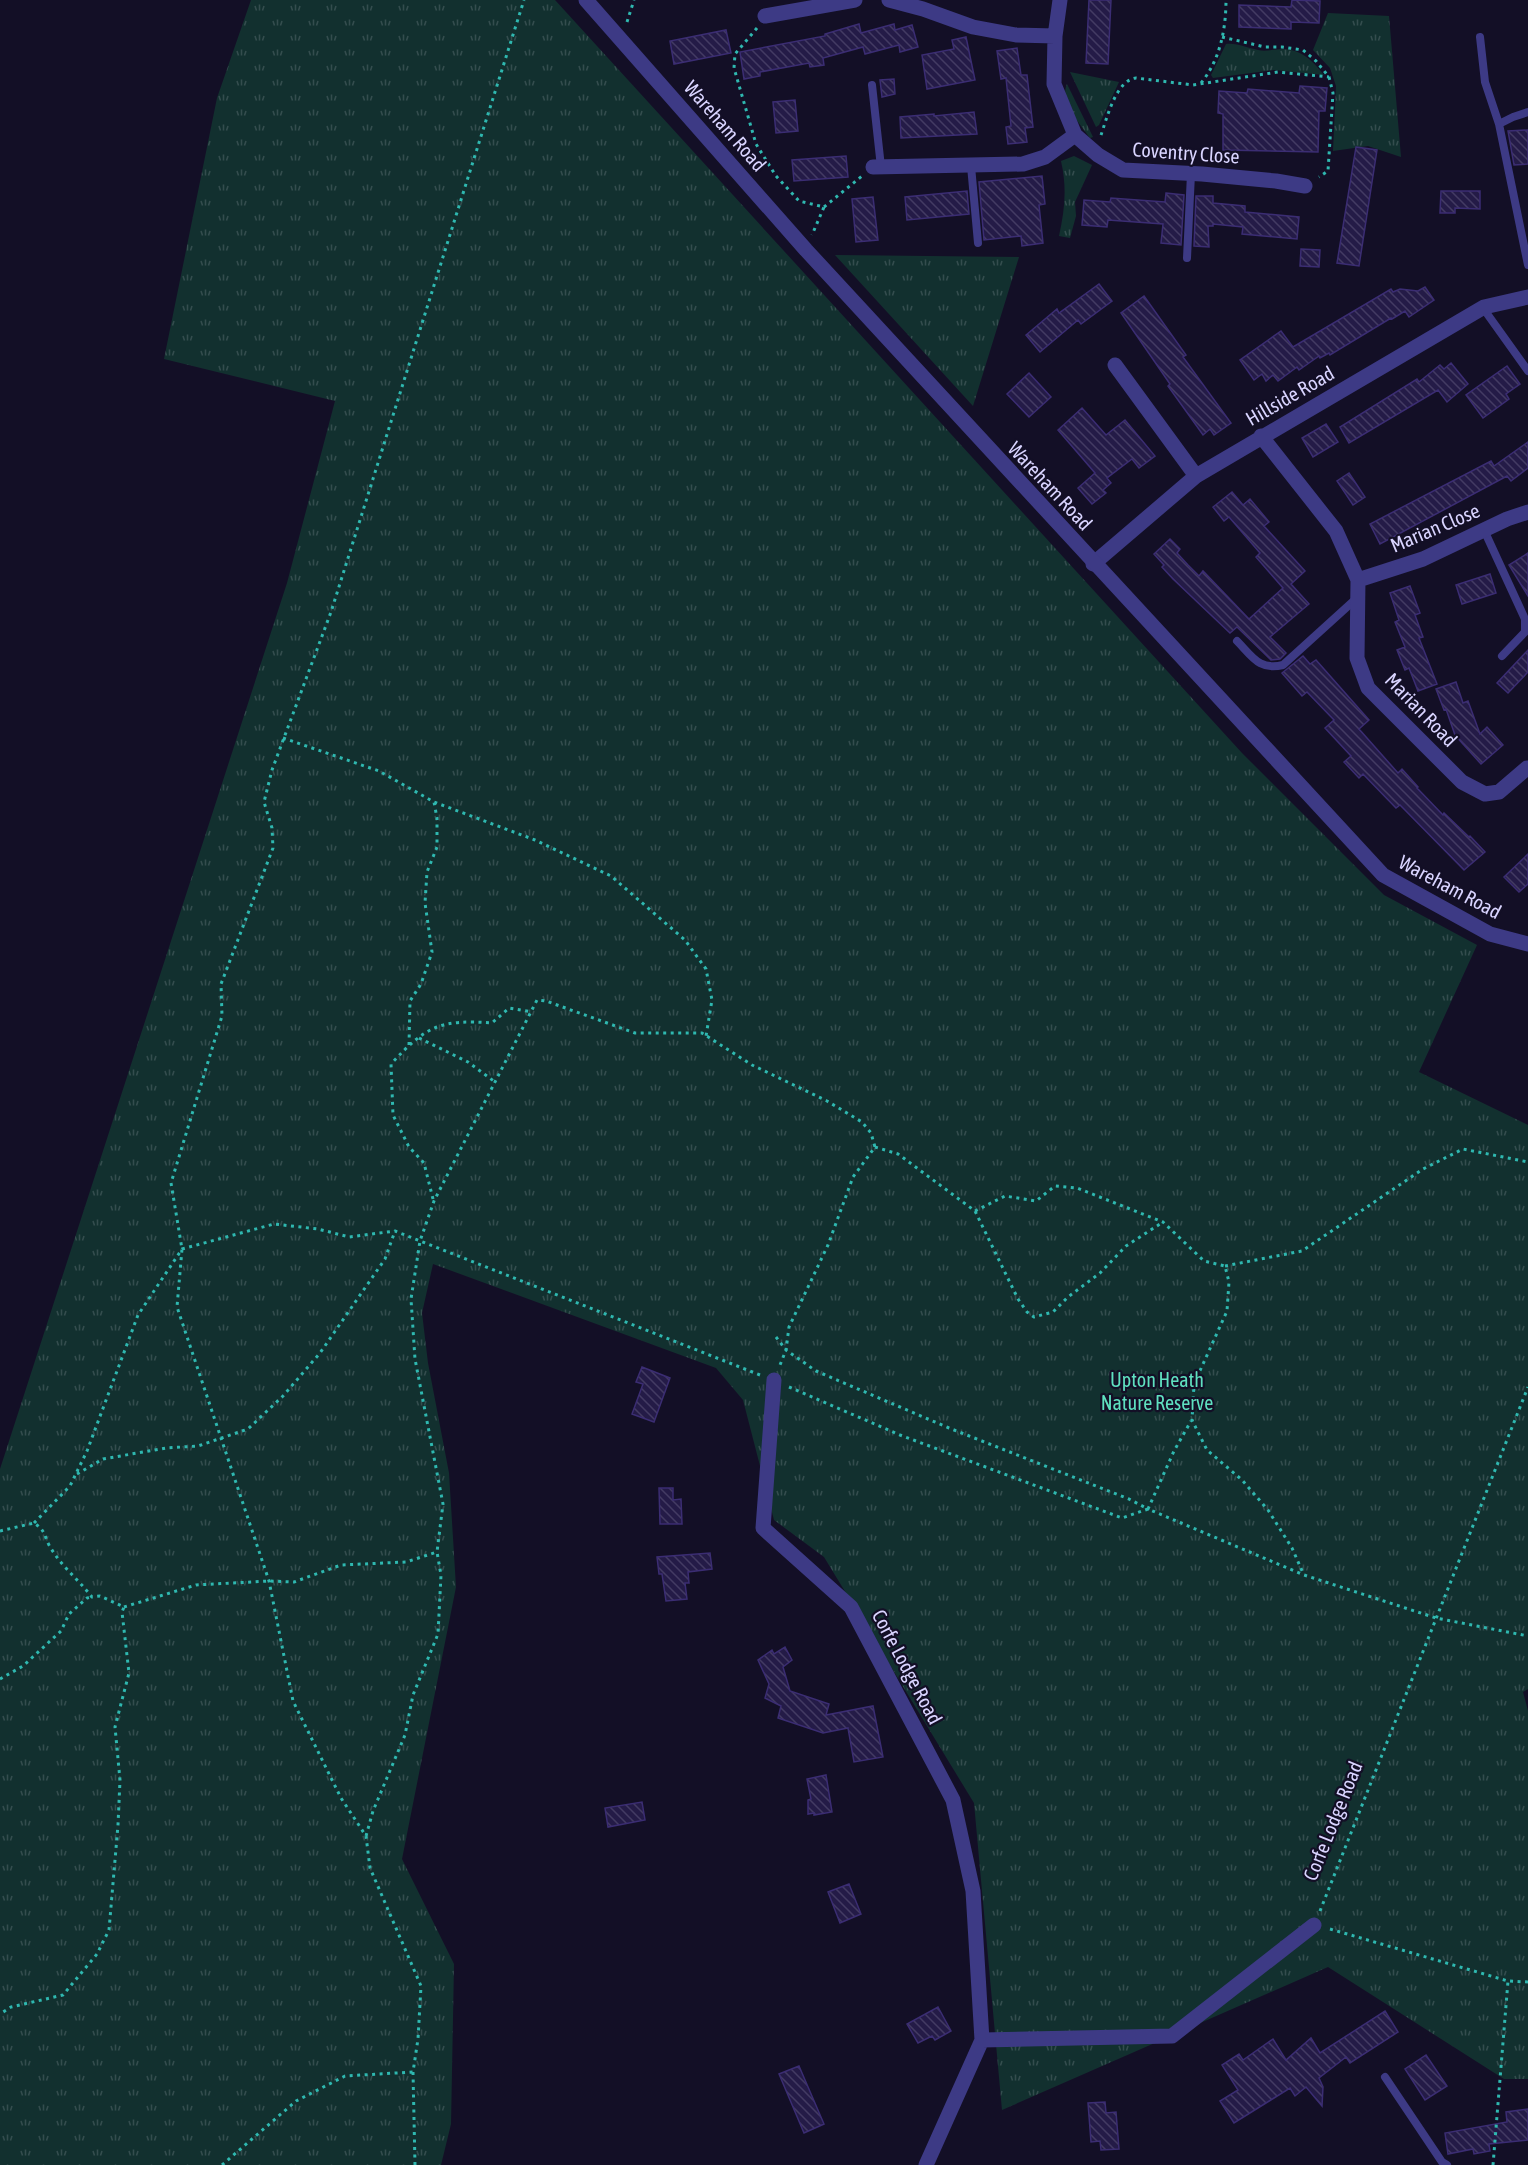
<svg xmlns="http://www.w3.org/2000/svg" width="1528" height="2165" viewBox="0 0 1528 2165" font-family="'Asap Condensed',sans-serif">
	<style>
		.grass { fill: url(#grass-tufts) }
		.building { fill: url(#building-back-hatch); stroke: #3b2d73; stroke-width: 1.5 }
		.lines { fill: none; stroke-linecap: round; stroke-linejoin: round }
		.path { stroke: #2fb8b0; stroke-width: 3; stroke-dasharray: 3 4.5; stroke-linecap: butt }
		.service { stroke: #3d3a85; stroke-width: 8 }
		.minor { stroke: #3d3a85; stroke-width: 15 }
		.tertiary { stroke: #3d3a85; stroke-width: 15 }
		.labels { text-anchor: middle; stroke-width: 4.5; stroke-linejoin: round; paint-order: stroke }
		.street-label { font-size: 20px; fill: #d9d4ff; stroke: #130f26 }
		.park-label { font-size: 20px; fill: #5fe0c0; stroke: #130f26 }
	</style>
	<defs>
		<pattern id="grass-tufts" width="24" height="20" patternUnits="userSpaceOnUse" patternTransform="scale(1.5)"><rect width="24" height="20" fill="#12302f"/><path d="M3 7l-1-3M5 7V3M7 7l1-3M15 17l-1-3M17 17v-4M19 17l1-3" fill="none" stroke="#344d4e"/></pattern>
		<pattern id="building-back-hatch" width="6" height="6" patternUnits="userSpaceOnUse" patternTransform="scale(1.5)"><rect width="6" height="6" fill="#241b47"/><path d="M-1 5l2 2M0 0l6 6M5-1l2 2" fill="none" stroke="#433b63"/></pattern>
	</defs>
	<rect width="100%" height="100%" fill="#130f26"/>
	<path class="grass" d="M 251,0 L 555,0 L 1242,753 L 1384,895 L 1477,945 L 1419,1072 L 1528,1125 L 1528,1689 L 1523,1692 L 1528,1711 L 1528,2079 L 1504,2079 L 1328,1967 L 1002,2110 L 974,1803 L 824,1557 L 774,1520 L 743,1400 L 716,1368 L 433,1264 L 422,1313 L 428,1363 L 449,1473 L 456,1587 L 402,1859 L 454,1964 L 451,2124 L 441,2165 L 0,2165 L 0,1469 L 287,583 L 335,401 L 164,359 L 217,98 Z
		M 1328,13 L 1389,16 L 1401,157 L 1368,146 L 1333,151 L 1336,86 L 1330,68 L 1313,50 Z
		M 1226,44 C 1238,43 1247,48 1258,50 C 1266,52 1274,49 1282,49 C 1301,49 1313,61 1324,75 L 1274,70 L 1213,78 L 1211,75 Z
		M 1070,72 L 1119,82 L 1099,125 L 1096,127 Z
		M 1067,84 L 1093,137 L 1090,138 C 1080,124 1059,102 1067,84 Z
		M 1074,156 L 1092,165 L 1075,202 L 1076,216 L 1070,238 L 1059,236 C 1065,209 1067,187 1061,161 Z
		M 835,255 L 1019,257 L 973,406 Z"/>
	<path class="building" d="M 1089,0 L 1111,0 L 1108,64 L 1086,63 Z
		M 1292,0 L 1320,1 L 1319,23 L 1291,22 L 1291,29 L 1239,27 L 1239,5 L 1291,7 Z
		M 859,24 L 861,33 L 894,24 L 895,30 L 912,25 L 918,47 L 900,52 L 899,45 L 865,54 L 863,47 L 823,58 L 824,65 L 810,67 L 809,63 L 760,72 L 760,76 L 744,79 L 740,52 L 825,36 L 825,34 Z
		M 726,30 L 731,53 L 674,64 L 670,41 Z
		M 966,37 L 975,80 L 927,89 L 922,55 L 954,49 L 952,40 Z
		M 1017,48 L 1021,75 L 1027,75 L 1033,127 L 1025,128 L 1027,142 L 1008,144 L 1006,127 L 1011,126 L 1006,78 L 1001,79 L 997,51 Z
		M 894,79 L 895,94 L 882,97 L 880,80 Z
		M 1300,86 L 1327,88 L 1325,111 L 1319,111 L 1318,152 L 1223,150 L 1223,114 L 1218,113 L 1219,91 L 1247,93 L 1248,89 L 1299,93 Z
		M 795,100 L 798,131 L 776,133 L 773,102 Z
		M 974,112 L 977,134 L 901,138 L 900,117 L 934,114 L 934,116 Z
		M 1528,130 L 1528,164 L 1514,165 L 1508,131 Z
		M 1356,147 L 1377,150 L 1359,266 L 1337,263 Z
		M 846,156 L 848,177 L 794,181 L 792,160 Z
		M 1042,176 L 1045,204 L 1039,205 L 1043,243 L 1022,246 L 1021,236 L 984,240 L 979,182 Z
		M 967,191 L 969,214 L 907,220 L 905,197 Z
		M 1441,191 L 1480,191 L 1480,209 L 1455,208 L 1455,213 L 1440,213 Z
		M 1166,193 L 1184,195 L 1181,245 L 1161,243 L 1163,224 L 1108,220 L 1107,227 L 1082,225 L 1084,200 L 1110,202 L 1111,198 L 1165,202 Z
		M 1196,196 L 1213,196 L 1213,203 L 1245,206 L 1245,212 L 1299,217 L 1297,239 L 1242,234 L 1243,227 L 1213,224 L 1213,226 L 1208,226 L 1209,247 L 1194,246 Z
		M 873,197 L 878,240 L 856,242 L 852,199 Z
		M 1301,249 L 1320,250 L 1319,267 L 1300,266 Z
		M 1099,284 L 1112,301 L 1081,324 L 1078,320 L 1040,352 L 1026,335 L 1057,309 L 1059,313 Z
		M 1425,287 L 1434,300 L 1409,317 L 1405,311 L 1392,319 L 1391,318 L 1330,355 L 1329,353 L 1320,358 L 1319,356 L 1299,370 L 1297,367 L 1278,381 L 1273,375 L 1266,381 L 1262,374 L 1254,380 L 1240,360 L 1281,331 L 1293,347 L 1391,289 L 1393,292 L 1400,289 L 1418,291 Z
		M 1144,296 L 1186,355 L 1183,357 L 1231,423 L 1214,435 L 1210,429 L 1203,435 L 1168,386 L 1170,384 L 1121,313 Z
		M 1451,363 L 1468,384 L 1447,402 L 1438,390 L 1349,443 L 1340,427 L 1417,379 L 1419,382 L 1440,365 L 1444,369 Z
		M 1507,366 L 1520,384 L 1506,394 L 1509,399 L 1483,418 L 1466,395 Z
		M 1029,373 L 1051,397 L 1029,417 L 1007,394 Z
		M 1082,408 L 1106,435 L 1125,420 L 1155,456 L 1139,468 L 1132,459 L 1107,478 L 1111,483 L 1103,490 L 1106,493 L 1092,504 L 1078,488 L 1095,473 L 1058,430 Z
		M 1326,424 L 1338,442 L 1313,457 L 1302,438 Z
		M 1528,442 L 1528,468 L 1511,481 L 1507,476 L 1380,544 L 1370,524 L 1491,461 L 1494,466 Z
		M 1349,473 L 1365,497 L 1353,505 L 1337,481 Z
		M 1232,492 L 1243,505 L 1250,499 L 1269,522 L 1264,526 L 1305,571 L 1291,584 L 1309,604 L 1270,637 L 1286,653 L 1280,659 L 1271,660 L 1237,627 L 1230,633 L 1173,579 L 1162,567 L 1164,565 L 1154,554 L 1170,539 L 1180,549 L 1177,553 L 1188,565 L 1199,576 L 1203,571 L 1249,619 L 1283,588 L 1256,557 L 1260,553 L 1229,517 L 1224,521 L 1213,507 Z
		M 1528,553 L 1528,596 L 1509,565 Z
		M 1490,574 L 1496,593 L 1462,604 L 1456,585 Z
		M 1410,586 L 1420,613 L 1415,615 L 1423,637 L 1419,638 L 1437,684 L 1418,691 L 1409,668 L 1405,670 L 1397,650 L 1405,647 L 1395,622 L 1399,620 L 1390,593 Z
		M 1528,650 L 1528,672 L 1508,693 L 1497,683 Z
		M 1303,656 L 1310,664 L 1316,660 L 1369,720 L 1359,729 L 1398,773 L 1402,769 L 1418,787 L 1417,788 L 1443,815 L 1444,813 L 1469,837 L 1470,836 L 1485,852 L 1464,870 L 1400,805 L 1396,808 L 1363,774 L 1359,778 L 1344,762 L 1351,756 L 1325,728 L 1334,720 L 1307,692 L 1302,696 L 1282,673 Z
		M 1456,682 L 1463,703 L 1468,701 L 1480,734 L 1487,727 L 1503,745 L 1481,764 L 1455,735 L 1446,709 L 1444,710 L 1436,689 Z
		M 1528,854 L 1528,884 L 1519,892 L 1504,877 Z
		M 642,1367 L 670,1378 L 654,1422 L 632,1414 L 643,1384 L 636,1382 Z
		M 659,1488 L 673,1488 L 673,1500 L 681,1499 L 682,1524 L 660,1524 Z
		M 710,1553 L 712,1569 L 688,1572 L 689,1583 L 685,1583 L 687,1599 L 666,1601 L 662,1574 L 659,1574 L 657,1557 Z
		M 785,1647 L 792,1660 L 783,1667 L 790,1691 L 829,1704 L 826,1715 L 873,1706 L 883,1757 L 854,1762 L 848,1728 L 823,1733 L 778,1718 L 781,1706 L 765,1698 L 769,1684 L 758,1660 L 772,1650 L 774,1654 Z
		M 826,1775 L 832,1812 L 814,1815 L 814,1813 L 808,1814 L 808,1800 L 811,1799 L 807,1779 Z
		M 642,1802 L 645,1820 L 608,1827 L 605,1808 Z
		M 849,1884 L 861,1914 L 840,1923 L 828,1892 Z
		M 938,2007 L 951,2031 L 935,2040 L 932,2036 L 918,2043 L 907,2024 Z
		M 1385,2011 L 1398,2032 L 1350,2063 L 1346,2057 L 1319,2078 L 1323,2087 L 1322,2106 L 1306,2087 L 1295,2096 L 1290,2088 L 1234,2123 L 1220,2101 L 1238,2090 L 1222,2065 L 1239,2054 L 1243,2060 L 1273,2039 L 1286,2060 L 1311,2038 L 1320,2053 Z
		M 1426,2055 L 1447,2086 L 1425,2100 L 1405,2069 Z
		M 799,2066 L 824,2124 L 804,2133 L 779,2074 Z
		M 1105,2102 L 1106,2113 L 1116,2112 L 1119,2149 L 1101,2150 L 1100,2141 L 1091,2142 L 1088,2103 Z
		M 1528,2109 L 1528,2140 L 1489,2144 L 1490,2151 L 1474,2154 L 1473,2149 L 1448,2154 L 1445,2133 L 1507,2122 L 1506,2112 Z"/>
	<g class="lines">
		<path class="path" d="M 627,22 L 634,0
			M 757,28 L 735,54 L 734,68 L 756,144 L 776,176 L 799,201 L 824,207 L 812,235
			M 1222,37 L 1265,47 L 1282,47 L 1303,50 L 1316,61 L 1329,77 L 1333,93 L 1328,171 L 1319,177
			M 1201,83 C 1220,60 1226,29 1226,0
			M 1101,135 C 1107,118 1116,80 1136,78 L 1193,85 L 1278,72 L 1329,77
			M 824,207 L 862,176
			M 283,738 L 379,771 L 434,802 L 535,840 L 611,876 L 685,940 L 706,969 L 712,1000 L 706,1036
			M 419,1038 L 468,1062 L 495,1082
			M 409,1045 L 410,1001 L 421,984 L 432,952 L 425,903 L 427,872 L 437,847 L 437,818 L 434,802
			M 875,1147 L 898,1154 L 975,1211 L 1018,1299 L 1027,1312 L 1034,1317 L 1053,1312 L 1068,1297 L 1100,1273 L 1126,1246 L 1163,1222
			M 433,1199 L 424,1163 L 409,1147 L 393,1115 L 391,1064 C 426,1026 440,1019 492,1023 L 509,1008 L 532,1012
			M 975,1211 L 1005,1196 L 1036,1201 L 1055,1186 L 1077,1188 L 1163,1222 L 1204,1261 L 1225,1266 L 1229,1282 L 1227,1311 L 1194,1384 L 1192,1420 L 1207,1450 L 1242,1480 L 1268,1510 L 1292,1548 L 1303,1573
			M 1225,1266 L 1302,1251 L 1423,1169 L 1463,1149 L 1528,1162
			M 776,1337 L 786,1350 L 816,1371 L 949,1428 L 1129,1499 L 1148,1509 L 1174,1451 L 1191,1421
			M 789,1387 L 900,1435 L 1122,1518 L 1148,1509 L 1304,1575 L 1436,1618 L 1528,1636
			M 77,1474 L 103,1459 L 166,1448 L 198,1446 L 248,1429 L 283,1396 L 320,1353 L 385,1259 L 395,1231
			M 34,1523 L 70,1486 L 87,1451 L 138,1315 L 182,1249 L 274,1224 L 318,1229 L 349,1237 L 395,1231 L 760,1375
			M 0,1531 L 34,1523 C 45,1530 44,1535 49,1545 C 60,1565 78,1579 92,1597 L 100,1596 L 124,1607 L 122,1612 L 129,1673 L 115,1727 L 120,1780 L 118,1825 L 109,1930 L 97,1954 L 63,1995 L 11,2007 L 0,2014
			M 124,1607 L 196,1585 L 269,1581 L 294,1582 L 341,1565 L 406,1562 L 437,1552
			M 0,1679 L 23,1666 L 61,1631 L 69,1614 L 87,1598 L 92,1597
			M 366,1836 L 373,1811 L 405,1735 L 413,1695 L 438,1634 L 441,1575 L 437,1552 L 443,1504 L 415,1359 L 411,1299 L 420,1241 L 434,1201 L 537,1000 L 546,1001 L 635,1033 L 702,1033 L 752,1065 L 827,1101 L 862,1122 L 871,1133 L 875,1147 L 853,1177 L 828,1245 L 789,1327 L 786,1350 L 780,1365
			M 1320,1911 L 1528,1387
			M 1330,1929 L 1508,1981 L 1528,1982
			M 222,2165 L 296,2101 L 345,2076 L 413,2072
			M 415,2165 L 413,2072 L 418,2039 L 421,1986 L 370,1868 L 366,1836 L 341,1798 L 293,1701 L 269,1581 L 177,1307 L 182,1249 L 171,1183 L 222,1016 L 221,984 L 273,848 L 272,828 L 264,802 L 272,770 L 331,612 L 524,0
			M 1493,2165 L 1508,1981"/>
		<path class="service" d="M 1480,37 L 1485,82 L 1499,124 L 1528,265
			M 872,85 L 881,167
			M 1499,124 L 1513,117 L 1528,112
			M 971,166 L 978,243
			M 1187,258 L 1191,174
			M 1483,308 L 1528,371
			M 1484,530 L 1525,619 L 1525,632 L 1502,656
			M 1237,641 C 1252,656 1259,671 1283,665 L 1358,597
			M 1385,2077 L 1442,2162 L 1447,2165"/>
		<path class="minor" d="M 889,0 L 923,9 L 973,27 L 1016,35 L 1055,36
			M 1060,0 L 1055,36 L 1054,84 L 1075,135 L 1098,155 L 1123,170 L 1202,174 L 1276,181 L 1305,186
			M 765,16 L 855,0
			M 873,167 L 1023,164 L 1045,157 L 1075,135
			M 1115,365 L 1196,476
			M 1261,436 L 1336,531 L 1358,580 L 1357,658 L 1368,688 L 1462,782 L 1485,794 L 1499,792 L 1527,768
			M 1093,564 L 1196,476 L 1484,307 L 1528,297
			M 1358,580 L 1423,559 L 1507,519 L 1528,512
			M 774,1380 L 763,1528 L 851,1607 L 953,1800 L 973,1891 L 982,2040
			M 926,2165 L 982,2040 L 1172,2036 L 1314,1925"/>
		<path class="tertiary" d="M 586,0 L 806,250 L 1383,875 L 1490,934 L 1528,944"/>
	</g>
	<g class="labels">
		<g class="street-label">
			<text transform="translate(725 126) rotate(49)" y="7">Wareham Road</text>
			<text transform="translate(1186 153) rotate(4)" y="7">Coventry Close</text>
			<text transform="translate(1290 396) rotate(-30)" y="7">Hillside Road</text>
			<text transform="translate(1050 486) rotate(47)" y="7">Wareham Road</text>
			<text transform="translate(1435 528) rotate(-23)" y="7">Marian Close</text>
			<text transform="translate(1421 710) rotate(46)" y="7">Marian Road</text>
			<text transform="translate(1450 887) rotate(28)" y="7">Wareham Road</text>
			<text transform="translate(907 1667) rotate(62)" y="7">Corfe Lodge Road</text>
			<text transform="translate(1333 1821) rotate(-68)" y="7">Corfe Lodge Road</text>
		</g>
		<g class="park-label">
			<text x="1157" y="1387">Upton Heath<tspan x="1157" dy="23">Nature Reserve</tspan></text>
		</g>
	</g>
</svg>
